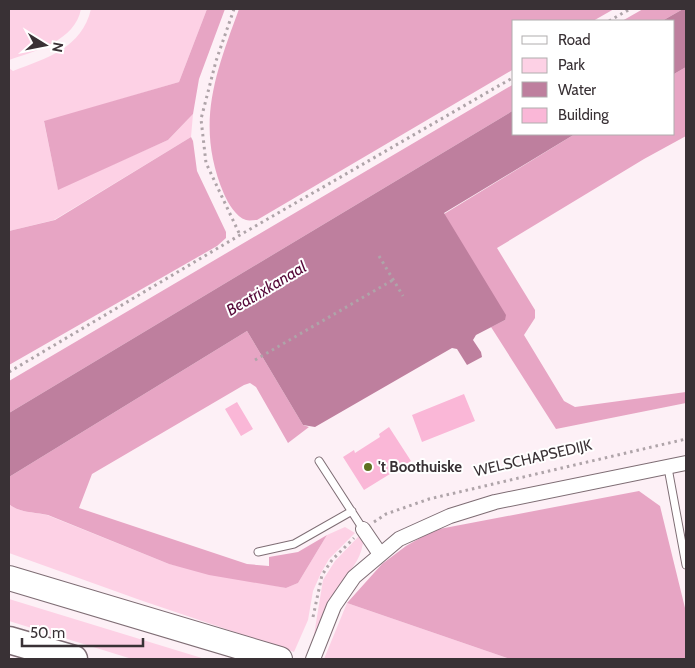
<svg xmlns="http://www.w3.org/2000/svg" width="695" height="668" viewBox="0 0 695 668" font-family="Cabin,sans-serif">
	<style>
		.green { fill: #fdd1e5 }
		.forest { fill: #e7a5c4 }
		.water { fill: #be7f9e }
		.building { fill: #fab7d7 }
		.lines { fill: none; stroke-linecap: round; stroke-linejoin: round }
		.service-casing { stroke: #7e6d74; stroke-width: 9 }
		.minor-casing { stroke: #7e6d74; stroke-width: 16 }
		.trunk-casing { stroke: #7e6d74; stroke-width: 26 }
		.motorway-casing { stroke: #7e6d74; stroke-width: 29 }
		.path { stroke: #afa4a9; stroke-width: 3; stroke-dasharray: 2.5 4; stroke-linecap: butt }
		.service { stroke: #fff; stroke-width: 7 }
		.minor { stroke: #fff; stroke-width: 14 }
		.trunk { stroke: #fff; stroke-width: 24 }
		.motorway { stroke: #fff; stroke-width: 26 }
		.poi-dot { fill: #5d7120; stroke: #fff; stroke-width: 2 }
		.labels { text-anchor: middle; stroke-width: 4; stroke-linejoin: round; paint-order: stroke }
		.street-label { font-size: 15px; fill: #393135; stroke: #fff }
		.poi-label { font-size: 15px; font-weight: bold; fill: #393135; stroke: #fff; text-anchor: start }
		.water-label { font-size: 16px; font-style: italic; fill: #560939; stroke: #fff }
	</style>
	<rect width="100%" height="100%" fill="#fdf0f6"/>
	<path class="green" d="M 9,9 L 81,9 C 75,41 35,51 9,60 Z
		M 91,9 L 207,9 L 179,82 L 44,122 L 58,189 L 168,140 L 193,114 L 191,137 L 54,220 L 9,231 L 9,68 L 13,71 C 47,58 82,48 91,9 Z
		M 9,504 C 19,513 35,512 47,515 L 169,564 L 286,588 L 298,583 L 327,535 L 345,527 L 355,533 L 329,559 L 321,573 L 313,591 L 308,620 L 294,652 L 140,600 L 9,553 Z
		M 359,536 L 363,543 C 360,562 349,571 339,586 C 329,601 322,619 314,635 L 323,580 L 335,561 Z
		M 9,599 L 205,659 L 132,659 L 9,621 Z
		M 347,603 L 510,659 L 324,659 Z"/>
	<path class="forest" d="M 207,9 L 225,9 L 199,79 L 193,114 L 168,140 L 58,190 L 44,121 L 179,82 Z
		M 239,9 L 614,9 L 593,21 L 514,21 L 514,69 L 257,220 C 254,220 249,221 246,220 C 236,217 228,203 224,194 C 195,125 215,75 239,9 Z
		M 643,9 L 683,9 L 662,21 L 622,21 Z
		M 686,67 L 686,136 L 644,159 L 497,248 L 535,310 L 535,318 L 524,335 L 564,401 L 575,407 L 686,392 L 686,403 L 556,429 L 491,327 L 505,320 L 444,214 L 575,134 L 674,134 L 674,74 Z
		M 514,84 L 514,110 L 9,413 L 9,381 Z
		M 191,137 L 193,141 L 197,171 L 226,232 L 226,238 L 217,246 L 9,365 L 9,231 L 55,220 Z
		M 247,331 L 303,425 L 309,427 L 288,443 L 256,387 L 250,383 L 244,385 L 92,474 L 79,508 L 247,564 L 269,566 L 269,557 L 298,552 L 327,535 L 298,583 L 286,588 L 209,575 L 169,564 L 48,515 C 35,512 19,513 9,504 L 9,477 Z
		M 639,491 L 660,506 L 686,612 L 686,659 L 510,659 L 347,603 L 382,564 L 406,546 L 434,530 Z"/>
	<path class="water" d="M 683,9 L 686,9 L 686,67 L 674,74 L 674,21 L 662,21 Z
		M 514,110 L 514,134 L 575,134 L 444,213 L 506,315 L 505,320 L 476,335 L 473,340 L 481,352 L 482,357 L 467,365 L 457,349 L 452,348 L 315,427 L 303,425 L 247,331 L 9,477 L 9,413 Z"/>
	<path class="building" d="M 464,394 L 475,421 L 422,442 L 412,415 Z
		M 237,402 L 253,429 L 241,436 L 225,409 Z
		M 389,427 L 411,461 L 364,490 L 343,457 L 354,450 L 355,453 L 380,437 L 379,434 Z"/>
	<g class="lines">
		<defs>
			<path id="service" d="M 319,461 L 363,529
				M 668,468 L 686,565
				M 258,552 L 294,544 L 352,511"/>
			<path id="minor" d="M 363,529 L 380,554
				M 313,659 L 334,606 L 354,577 L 399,539 L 450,516 L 495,502 L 686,463"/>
			<path id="trunk" d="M 9,578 L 280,659"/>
			<path id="motorway" d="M 9,640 L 74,659"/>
		</defs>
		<use href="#service" class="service-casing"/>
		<use href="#minor" class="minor-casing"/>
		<use href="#trunk" class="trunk-casing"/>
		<use href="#motorway" class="motorway-casing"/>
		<path class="path" d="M 234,9 L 216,61 L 201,119 L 206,163 L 240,235
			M 609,21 L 630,9
			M 379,256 L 403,296
			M 255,360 L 393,280
			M 9,372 L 240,235 L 514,77
			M 374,522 L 386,514 L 429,499 L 686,439
			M 313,617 L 322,575 L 332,560 L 354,538"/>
		<use href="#service" class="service"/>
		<use href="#minor" class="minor"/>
		<use href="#trunk" class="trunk"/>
		<use href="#motorway" class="motorway"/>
	</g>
	<circle class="poi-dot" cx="368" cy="467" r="5"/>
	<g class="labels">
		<g class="street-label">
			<text transform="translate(533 458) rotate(-13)" y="5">WELSCHAPSEDIJK</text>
		</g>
		<g class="poi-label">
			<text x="378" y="472">'t Boothuiske</text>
		</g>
		<g class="water-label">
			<text transform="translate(266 288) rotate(-31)" y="6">Beatrixkanaal</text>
		</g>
	</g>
	<rect width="695" height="668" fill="none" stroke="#393135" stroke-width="20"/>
	<rect x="512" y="20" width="162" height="115" fill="#ffffff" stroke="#b0adae"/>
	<rect x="522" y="36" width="25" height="8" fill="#ffffff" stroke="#b0adae"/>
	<text x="558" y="45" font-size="15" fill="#393135">Road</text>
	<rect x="522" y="58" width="25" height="15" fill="#fdd1e5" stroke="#b0adae"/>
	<text x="558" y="70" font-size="15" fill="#393135">Park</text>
	<rect x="522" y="82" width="25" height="15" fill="#be7f9e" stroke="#b0adae"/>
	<text x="558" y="95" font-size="15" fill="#393135">Water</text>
	<rect x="522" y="108" width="25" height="15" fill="#fab7d7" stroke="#b0adae"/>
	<text x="558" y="120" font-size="15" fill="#393135">Building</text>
	<g transform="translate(45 45) rotate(100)" stroke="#ffffff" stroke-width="4" paint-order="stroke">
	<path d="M0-4L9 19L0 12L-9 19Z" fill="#393135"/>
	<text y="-8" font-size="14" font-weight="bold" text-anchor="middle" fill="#393135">N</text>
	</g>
	<path d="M22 638v8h121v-8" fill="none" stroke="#393135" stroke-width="2.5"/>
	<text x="30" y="638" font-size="15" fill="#393135" stroke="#ffffff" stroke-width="4" paint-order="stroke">50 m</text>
</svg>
